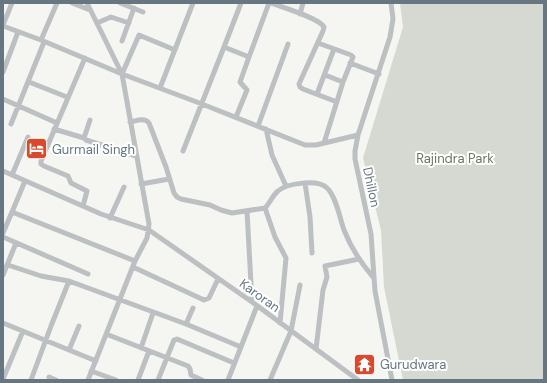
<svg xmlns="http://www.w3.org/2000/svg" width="547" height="383" viewBox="0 0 547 383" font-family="'DM Sans',sans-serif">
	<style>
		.green { fill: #d5d9d1 }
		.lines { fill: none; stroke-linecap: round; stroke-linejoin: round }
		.minor { stroke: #bcc0c3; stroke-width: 5 }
		.labels { text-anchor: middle; stroke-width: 4; stroke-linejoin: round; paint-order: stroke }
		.poi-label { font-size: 13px; fill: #667781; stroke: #fff; text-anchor: start }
		.park-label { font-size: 13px; fill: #697864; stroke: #fff }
		.street-label { font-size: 13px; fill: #667781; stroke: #fff }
	</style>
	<rect width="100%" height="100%" fill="#f5f5f1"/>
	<path class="green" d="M 400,3 L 544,3 L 544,380 L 403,380 L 384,287 L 381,230 L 363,158 L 403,27 Z"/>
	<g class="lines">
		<path class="minor" d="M 72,3 L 90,10
			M 87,3 L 122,74 L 149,224 L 147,238 L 135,261 L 88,380
			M 120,3 L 143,12
			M 271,3 C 282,7 319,18 324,27 L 323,31 L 299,84 L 300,87 L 303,89 L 337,102
			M 391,3 L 393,19 L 390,37 L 358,135 L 355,151 L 355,159 L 371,234 L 375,291 L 392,380
			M 300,14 L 303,3
			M 97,23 L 111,17 L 129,23
			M 3,25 L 12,3
			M 3,26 L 41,40 L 122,74 L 202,104 L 305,145 L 316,145 L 358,135
			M 41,40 L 57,3
			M 122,41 L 134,8
			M 318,43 L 351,55 L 353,57 L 343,82 L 324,143
			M 224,47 L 241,3
			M 350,63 L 379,74
			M 3,72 L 18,32
			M 122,74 L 139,35 L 175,50
			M 325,75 L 343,82
			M 29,82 L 67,97
			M 160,88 L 193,3
			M 317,94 L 334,49
			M 3,99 L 57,123
			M 236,117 L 247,90 L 240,82 L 249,57
			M 130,122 C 136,121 144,117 149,123 L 166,167 L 174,193 L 177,197 L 181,199 L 210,205 L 221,210 L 232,213 L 265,208 C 270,203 272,196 278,191 C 287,183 318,179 327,188 C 336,196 340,219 344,230 C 351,248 361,263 373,277
			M 11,124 L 44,42
			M 258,126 L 288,44
			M 54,129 L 84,138 L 86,140 L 136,156
			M 266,129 L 272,155 L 286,186
			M 84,138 L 90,120
			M 183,151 L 224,47 L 249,57 L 269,3
			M 3,171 L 101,214 L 149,230 L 252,302 L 358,380
			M 12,175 L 28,137
			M 25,181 L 12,212 L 135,261
			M 305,183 L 310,217 L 312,253
			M 141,184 L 169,179
			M 83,206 L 87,191 L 71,183 L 68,176 L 44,166 L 41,164 L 41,161 L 85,58
			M 265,208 L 275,237 L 286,258 L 280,323
			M 247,211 L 252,302
			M 110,218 L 124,187
			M 3,233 L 12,212
			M 3,237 L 88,274
			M 8,265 L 41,276 L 69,281
			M 133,267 L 204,300 L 209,298 L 218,279
			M 3,275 L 16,243
			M 193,308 L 186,324 L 241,347
			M 3,323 L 96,361
			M 106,334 L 188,366 L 190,369 L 191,375 L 202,380
			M 141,348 L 153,313
			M 316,349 L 323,290 L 327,277 L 325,266 L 359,259
			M 69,350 L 79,326
			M 91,371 L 116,380
			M 49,377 L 56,380
			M 3,379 L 23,331
			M 31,380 L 51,326 L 69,281 L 186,324
			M 138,380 L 149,351
			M 158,380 L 174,340 L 177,339 L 234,363
			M 228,380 L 257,306
			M 270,380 L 291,331 L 300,285"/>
	</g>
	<defs>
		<symbol id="hotel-square" viewBox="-11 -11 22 22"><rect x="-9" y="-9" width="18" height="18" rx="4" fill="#d84a2e" stroke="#fff"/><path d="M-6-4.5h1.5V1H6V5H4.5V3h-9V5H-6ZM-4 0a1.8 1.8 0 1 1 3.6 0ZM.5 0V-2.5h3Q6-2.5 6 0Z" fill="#fff"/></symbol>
		<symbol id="temple-square" viewBox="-11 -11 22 22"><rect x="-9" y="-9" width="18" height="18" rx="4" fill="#d84a2e" stroke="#fff"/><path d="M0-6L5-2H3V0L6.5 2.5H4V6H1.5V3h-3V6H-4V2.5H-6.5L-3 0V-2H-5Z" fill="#fff"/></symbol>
	</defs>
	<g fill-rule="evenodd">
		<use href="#hotel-square" x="24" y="136" width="25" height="25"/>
		<use href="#temple-square" x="352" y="352" width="25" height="25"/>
	</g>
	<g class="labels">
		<g class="poi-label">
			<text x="52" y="154">Gurmail Singh</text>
			<text x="380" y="369">Gurudwara</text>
		</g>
		<g class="park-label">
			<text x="455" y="163">Rajindra Park</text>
		</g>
		<g class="street-label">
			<text transform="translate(372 187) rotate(78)" y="5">Dhillon</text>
			<text transform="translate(260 295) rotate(36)" y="5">Karoran</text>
		</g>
	</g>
	<rect width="547" height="383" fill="none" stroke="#667781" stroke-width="8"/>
</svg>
